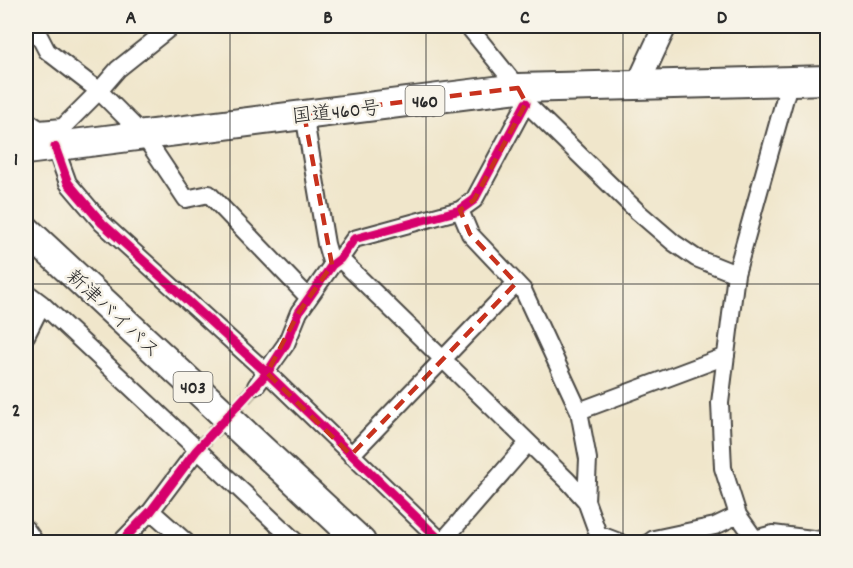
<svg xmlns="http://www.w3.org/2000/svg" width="853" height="568" viewBox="0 0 853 568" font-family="Dekko,'Klee One',sans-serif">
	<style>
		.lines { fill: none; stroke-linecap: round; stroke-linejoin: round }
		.street-tunnel { stroke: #c9c1ab; stroke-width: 16; stroke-dasharray: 16 8; stroke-linecap: butt }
		.street-casing { stroke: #494743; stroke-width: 20 }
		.secondary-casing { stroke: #494743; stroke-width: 26 }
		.highway-casing { stroke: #494743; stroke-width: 32 }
		.street { stroke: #fff; stroke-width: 16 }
		.secondary { stroke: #fff; stroke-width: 22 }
		.highway { stroke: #fff; stroke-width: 28 }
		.cycleway-casing { stroke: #f7f3e8; stroke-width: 13 }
		.cycleway { stroke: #d6006c; stroke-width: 9 }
		.marked { fill: none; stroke: #c8321e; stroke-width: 4.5; stroke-dasharray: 12 8; stroke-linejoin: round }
		.grid { fill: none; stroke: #2b2b2b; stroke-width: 1.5; stroke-opacity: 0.55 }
		.labels { text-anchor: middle; stroke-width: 5; stroke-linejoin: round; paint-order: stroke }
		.shield { fill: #f7f3e8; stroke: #686764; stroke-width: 1.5 }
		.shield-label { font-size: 18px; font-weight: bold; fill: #2b2b2b }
		.street-label { font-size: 20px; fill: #2b2b2b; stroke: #f7f3e8 }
		.neatline { fill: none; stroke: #2b2b2b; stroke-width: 2 }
		.grid-label { font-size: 20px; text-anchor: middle; font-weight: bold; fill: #2b2b2b }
	</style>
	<rect width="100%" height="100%" fill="#f7f3e8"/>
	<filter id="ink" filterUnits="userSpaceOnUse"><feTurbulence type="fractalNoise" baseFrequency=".0167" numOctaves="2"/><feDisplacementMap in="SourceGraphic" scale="12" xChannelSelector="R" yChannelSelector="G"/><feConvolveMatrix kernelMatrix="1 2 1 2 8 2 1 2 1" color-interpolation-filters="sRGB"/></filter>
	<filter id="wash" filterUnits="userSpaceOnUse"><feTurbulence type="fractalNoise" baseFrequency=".008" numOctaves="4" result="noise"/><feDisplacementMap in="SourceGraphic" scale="24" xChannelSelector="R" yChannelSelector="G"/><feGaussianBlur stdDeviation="1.35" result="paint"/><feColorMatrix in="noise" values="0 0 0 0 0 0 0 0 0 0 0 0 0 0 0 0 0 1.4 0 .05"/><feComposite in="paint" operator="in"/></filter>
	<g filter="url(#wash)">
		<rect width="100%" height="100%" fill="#f0e6cb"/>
	</g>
	<g filter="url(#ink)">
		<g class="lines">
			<path class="street-tunnel" d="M 196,451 L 256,386"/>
			<defs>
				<path id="street" d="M 34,26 L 47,51 L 99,91 L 144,136 L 186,199 L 209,194 L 309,298
					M 468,26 L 518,88 L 526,103 L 638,212 L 674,243 L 696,258 L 736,274
					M 304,114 L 326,244 L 332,265
					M 26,120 L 39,129 L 63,127 L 99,91 L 118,69 L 172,26
					M 55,147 L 68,183 L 102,223 L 267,373 L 442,542
					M 460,210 L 470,234 L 523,290 L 579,411 L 588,459 L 586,501
					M 340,259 L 568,481 L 586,501 L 598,534 L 619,542
					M 26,292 L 42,304 L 296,542
					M 26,336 L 42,304
					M 256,386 L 286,344 L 299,312 L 332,265 L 340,259 L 354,239 L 460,210 L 474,200 L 526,103
					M 579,411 L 726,356
					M 351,455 L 516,283
					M 151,511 L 186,542
					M 26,529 L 35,542
					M 755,539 L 773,534 L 828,541
					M 121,542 L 151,511 L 196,451
					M 442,542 L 528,443
					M 650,542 L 654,539 L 715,526 L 738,515
					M 755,542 L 755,539 L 738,515 L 723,468 L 720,403 L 736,274 L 790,80"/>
				<path id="secondary" d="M 638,84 L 665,26"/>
				<path id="highway" d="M 26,150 L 518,88 L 828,80
					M 26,230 L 361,542"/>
			</defs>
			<use href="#street" class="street-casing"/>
			<use href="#secondary" class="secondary-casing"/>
			<use href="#highway" class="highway-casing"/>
			<use href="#street" class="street"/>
			<use href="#secondary" class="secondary"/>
			<use href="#highway" class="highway"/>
			<defs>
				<path id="cycleway" d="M 55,147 L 68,183 L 102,223 L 267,373 L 442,542
					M 121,542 L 151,511 L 196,451 L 267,373 L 286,344 L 299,312 L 332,265 L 340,259 L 354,239 L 460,210 L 474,200 L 526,103"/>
			</defs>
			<use href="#cycleway" class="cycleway-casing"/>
			<use href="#cycleway" class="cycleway"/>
		</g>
	</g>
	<path class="marked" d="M 518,88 L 526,103 L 474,200 L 460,210 L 470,234 L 516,283 L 351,455 L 267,373 L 299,312 L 332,265 L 304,114 Z"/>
	<path class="grid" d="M 230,26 L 230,542M 426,26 L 426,542M 623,26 L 623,542M 26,284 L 828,284"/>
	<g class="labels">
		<g class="shield">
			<rect x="405.5" y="86" width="39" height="30" rx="4.5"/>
			<rect x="173.5" y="372" width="39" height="30" rx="4.5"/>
		</g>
		<g class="shield-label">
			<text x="425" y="107">460</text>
			<text x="193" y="393">403</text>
		</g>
		<g class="street-label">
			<text transform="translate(336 111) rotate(-6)" y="7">国道460号</text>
			<text transform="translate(114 313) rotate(43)" y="7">新津バイパス</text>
		</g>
	</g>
	<rect width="853" height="568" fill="none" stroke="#f7f3e8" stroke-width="66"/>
	<rect x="33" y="33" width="787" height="502" class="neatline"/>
	<g class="grid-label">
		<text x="131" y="23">A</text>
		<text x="328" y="23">B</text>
		<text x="525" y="23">C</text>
		<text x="722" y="23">D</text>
		<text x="16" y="165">1</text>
		<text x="16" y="416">2</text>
	</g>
</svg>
